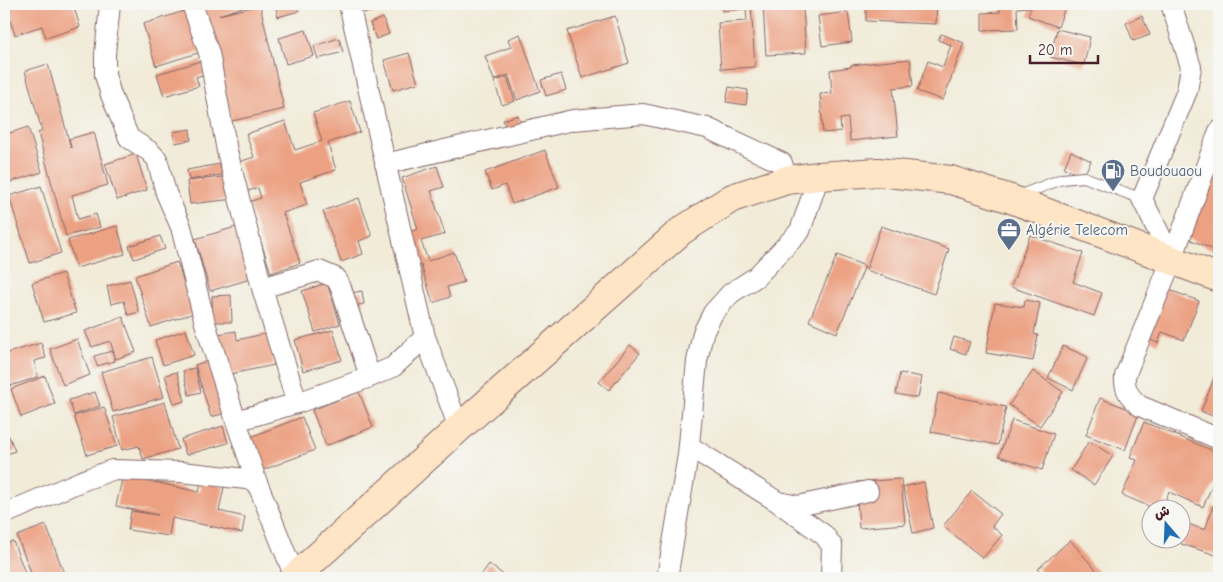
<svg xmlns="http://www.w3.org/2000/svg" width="1223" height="582" viewBox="0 0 1223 582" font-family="'Comic Neue','Playpen Sans Arabic',sans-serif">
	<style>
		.building { fill: #eca183 }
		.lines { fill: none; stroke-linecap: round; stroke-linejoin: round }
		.service-casing { stroke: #846668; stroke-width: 12 }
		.minor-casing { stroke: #846668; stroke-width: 22 }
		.secondary-casing { stroke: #846668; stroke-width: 30 }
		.service { stroke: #fff; stroke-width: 10 }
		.minor { stroke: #fff; stroke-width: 20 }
		.secondary { stroke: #fde5c5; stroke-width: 28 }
		.labels { text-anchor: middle; stroke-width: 4; stroke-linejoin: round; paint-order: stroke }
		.service-label { font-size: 15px; fill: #4e5e75; stroke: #f6f6f2; text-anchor: start }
	</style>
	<rect width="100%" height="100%" fill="#f6f6f2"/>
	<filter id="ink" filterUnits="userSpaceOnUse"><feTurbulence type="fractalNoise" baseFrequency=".02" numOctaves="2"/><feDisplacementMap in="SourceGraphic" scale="10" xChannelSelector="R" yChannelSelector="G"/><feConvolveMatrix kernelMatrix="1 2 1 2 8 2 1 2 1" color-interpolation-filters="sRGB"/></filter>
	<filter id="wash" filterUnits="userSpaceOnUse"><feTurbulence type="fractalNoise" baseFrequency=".0096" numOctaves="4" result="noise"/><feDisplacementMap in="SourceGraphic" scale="20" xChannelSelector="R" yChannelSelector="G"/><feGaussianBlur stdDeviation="1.12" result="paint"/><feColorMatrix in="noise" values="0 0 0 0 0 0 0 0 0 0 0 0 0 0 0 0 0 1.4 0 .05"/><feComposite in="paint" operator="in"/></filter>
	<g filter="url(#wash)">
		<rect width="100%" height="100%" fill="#f1ebd8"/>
		<g id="blocks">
			<path class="building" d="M 5,4 L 73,4 L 80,27 L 46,38 L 42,26 L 15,35 Z
				M 203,4 L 252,4 L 219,15 L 260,5 L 284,109 L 232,121 Z
				M 275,4 L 296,4 L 299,11 L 278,17 Z
				M 363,4 L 406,4 L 407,7 L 364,13 Z
				M 721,4 L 751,4 L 755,67 L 721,69 L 718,23 L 747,21 L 746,9 L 722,11 Z
				M 763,4 L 825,4 L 825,6 L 803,7 L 806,53 L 766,55 Z
				M 866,4 L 937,4 L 936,24 L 866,21 Z
				M 1000,4 L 1029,4 L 1029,7 L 1017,8 L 1018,29 L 982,30 L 982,13 L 1000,12 Z
				M 1032,4 L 1066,4 L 1058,27 L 1028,16 Z
				M 191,9 L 204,51 L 156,66 L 143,24 Z
				M 848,12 L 852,42 L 822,46 L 818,16 Z
				M 615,16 L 629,63 L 582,78 L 567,31 Z
				M 1142,16 L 1150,35 L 1133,41 L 1126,23 Z
				M 383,18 L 389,34 L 376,39 L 370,23 Z
				M 1057,29 L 1090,37 L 1084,65 L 1050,57 Z
				M 306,30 L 314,56 L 286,64 L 279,38 Z
				M 520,34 L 540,91 L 517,100 L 508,75 L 494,80 L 485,56 L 511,47 L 508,39 Z
				M 941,34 L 964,43 L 943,100 L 917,91 L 928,61 L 943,67 L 951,45 L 938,40 Z
				M 339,38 L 343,52 L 318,59 L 314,46 Z
				M 409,53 L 418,83 L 393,90 L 384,60 Z
				M 910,59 L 913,86 L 893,88 L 898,136 L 850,141 L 848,118 L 840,119 L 841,131 L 823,133 L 820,94 L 832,93 L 830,70 L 851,67 L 851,65 Z
				M 201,61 L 205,74 L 196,77 L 199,86 L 164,96 L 157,74 Z
				M 48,64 L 71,148 L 69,139 L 94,132 L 108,185 L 72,195 L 78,219 L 96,214 L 100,227 L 66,236 L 38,133 L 42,131 L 25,71 Z
				M 561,74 L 566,90 L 546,96 L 541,80 Z
				M 507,77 L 515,101 L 502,105 L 494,81 Z
				M 729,87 L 748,90 L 746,105 L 726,102 Z
				M 350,101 L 360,132 L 328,143 L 336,170 L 300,182 L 307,205 L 283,213 L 300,263 L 271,273 L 248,202 L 261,198 L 258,188 L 248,191 L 239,162 L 254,157 L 246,134 L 285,121 L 295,150 L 322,141 L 313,113 Z
				M 518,115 L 525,134 L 511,139 L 503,120 Z
				M 28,127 L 42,172 L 10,182 L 4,162 L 4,135 Z
				M 190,129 L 191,140 L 175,143 L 173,132 Z
				M 545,150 L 559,187 L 512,204 L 505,185 L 492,190 L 485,172 Z
				M 1071,151 L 1091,161 L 1083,177 L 1064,168 Z
				M 136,154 L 147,190 L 117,200 L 105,164 Z
				M 225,163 L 227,174 L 189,180 L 187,170 Z
				M 437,166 L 444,187 L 431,191 L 445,234 L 421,241 L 428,261 L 454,252 L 464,282 L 447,287 L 450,297 L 433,303 L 421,265 L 411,268 L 401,235 L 418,229 L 402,178 Z
				M 1207,175 L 1219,180 L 1219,252 L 1182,236 Z
				M 231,176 L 234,199 L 190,204 L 187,181 Z
				M 41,186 L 61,253 L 30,263 L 9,196 Z
				M 359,198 L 372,236 L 359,241 L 363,254 L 341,262 L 323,211 Z
				M 117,226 L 125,254 L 76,268 L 68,240 Z
				M 239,226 L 254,278 L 210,291 L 195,239 Z
				M 881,226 L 949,249 L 934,294 L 866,270 Z
				M 1030,235 L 1083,253 L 1073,282 L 1102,293 L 1094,316 L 1011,287 Z
				M 160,236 L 165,249 L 134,259 L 129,246 Z
				M 837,255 L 865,266 L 837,333 L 809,321 Z
				M 177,262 L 194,313 L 151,327 L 135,276 Z
				M 63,273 L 76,313 L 44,322 L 32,283 Z
				M 130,280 L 139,312 L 128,315 L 124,301 L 111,304 L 107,286 Z
				M 327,283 L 340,324 L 315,332 L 302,291 Z
				M 1156,285 L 1199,301 L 1184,340 L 1162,332 L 1158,343 L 1145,338 Z
				M 362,291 L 364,304 L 354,306 L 351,293 Z
				M 231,295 L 232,322 L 213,322 L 212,296 Z
				M 1025,300 L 1040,303 L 1034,334 L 1038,335 L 1033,361 L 986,353 L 995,303 L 1024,307 Z
				M 123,317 L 136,352 L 116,359 L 110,341 L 92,347 L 85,331 Z
				M 186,330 L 194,355 L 163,365 L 155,340 Z
				M 333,330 L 342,360 L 303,371 L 295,340 Z
				M 236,331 L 237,340 L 268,333 L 274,365 L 226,375 L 218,334 Z
				M 954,337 L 970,342 L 966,354 L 950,349 Z
				M 77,339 L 90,375 L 63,385 L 50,349 Z
				M 41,343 L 46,358 L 34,361 L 38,377 L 10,386 L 4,366 L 4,354 Z
				M 630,345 L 640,353 L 609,390 L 599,382 Z
				M 1063,346 L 1088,357 L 1073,390 L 1048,378 Z
				M 112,351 L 115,361 L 97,366 L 94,356 Z
				M 152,357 L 164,397 L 113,412 L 101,372 Z
				M 210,360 L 226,413 L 211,417 L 195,365 Z
				M 195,368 L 201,392 L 189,395 L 183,371 Z
				M 1033,371 L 1063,392 L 1040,426 L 1009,405 Z
				M 177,372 L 185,401 L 174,404 L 165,375 Z
				M 900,373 L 922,377 L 918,398 L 896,394 Z
				M 45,376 L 55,404 L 21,417 L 11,389 Z
				M 1215,376 L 1219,378 L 1219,419 L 1201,411 Z
				M 95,392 L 100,406 L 74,415 L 69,400 Z
				M 359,392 L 373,427 L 326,446 L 312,410 Z
				M 938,393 L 1006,407 L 998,445 L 931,432 Z
				M 1100,398 L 1139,413 L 1125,450 L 1086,435 Z
				M 165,402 L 178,449 L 143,459 L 139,446 L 122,450 L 113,417 Z
				M 104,407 L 117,446 L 87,455 L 74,416 Z
				M 302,417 L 315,450 L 263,470 L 250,437 Z
				M 1012,420 L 1054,434 L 1042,470 L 999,456 Z
				M 1144,422 L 1219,453 L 1219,469 L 1203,507 L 1169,492 L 1161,510 L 1158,510 L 1122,495 L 1137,460 L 1130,457 Z
				M 223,426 L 228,443 L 186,455 L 181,439 Z
				M 9,436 L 15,451 L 4,455 L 4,438 Z
				M 1089,441 L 1113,456 L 1094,485 L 1071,470 Z
				M 4,472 L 8,484 L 4,486 Z
				M 123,475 L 199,492 L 201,482 L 224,487 L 219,511 L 245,517 L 242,533 L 172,518 L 169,536 L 128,530 L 131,511 L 158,515 L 116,506 Z
				M 901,479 L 905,524 L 859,528 L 856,482 Z
				M 924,482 L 933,528 L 913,533 L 903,487 Z
				M 972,491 L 1001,514 L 992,526 L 1002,535 L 983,558 L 943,526 Z
				M 1213,506 L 1219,508 L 1219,556 L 1181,544 L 1188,524 L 1205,530 Z
				M 1150,512 L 1150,527 L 1146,526 Z
				M 46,525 L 64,573 L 49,578 L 33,578 L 17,536 Z
				M 1070,540 L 1101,576 L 1099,578 L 1046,578 L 1038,569 Z
				M 13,541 L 27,578 L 4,578 L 4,544 Z
				M 489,564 L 505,576 L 503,578 L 479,578 Z"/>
		</g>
	</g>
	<g filter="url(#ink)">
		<use href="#blocks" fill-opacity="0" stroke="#846668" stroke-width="1"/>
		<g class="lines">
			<defs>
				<path id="service" d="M 1018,196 L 1062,179 L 1084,177 L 1142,199"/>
				<path id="minor" d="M 110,4 L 105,54 L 105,75 L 111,95 L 129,138 L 149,151 L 157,159 L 166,193 L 181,227 L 205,323 L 236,421 L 256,480 L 295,577
					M 192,4 L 209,53 L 227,151 L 262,288 L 297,403
					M 349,4 L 425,337 L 459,428
					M 1171,4 L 1191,67 L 1187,91 L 1142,199 L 1172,259
					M 1219,131 L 1172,259 L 1125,376 C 1124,389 1129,397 1140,406 L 1219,439
					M 385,164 L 573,120 L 643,114 L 707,128 L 782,163 L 787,180
					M 262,288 L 319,271 L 336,278 L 341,288 L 370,377
					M 236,421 L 297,403 L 370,377 L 393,367 L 425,337
					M 689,446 L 778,502 L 824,535 L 832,546 L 831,578
					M 779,502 L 798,506 L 868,491
					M 4,514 L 84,480 L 112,470 L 181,472 L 256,480
					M 667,578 L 688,455 L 697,361 L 703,333 L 713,313 L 731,293 L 756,277 L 800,231 L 819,176"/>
				<path id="secondary" d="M 294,578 L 459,428 L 681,231 L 732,198 L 787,180 L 819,176 L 878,172 L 951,180 L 1011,199 L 1219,278"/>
			</defs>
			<use href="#service" class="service-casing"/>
			<use href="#minor" class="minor-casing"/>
			<use href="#secondary" class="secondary-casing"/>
			<use href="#service" class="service"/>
			<use href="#minor" class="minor"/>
			<use href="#secondary" class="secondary"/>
		</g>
	</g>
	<defs>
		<symbol id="fuel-pin" viewBox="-11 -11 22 30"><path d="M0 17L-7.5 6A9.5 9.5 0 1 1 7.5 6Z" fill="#5c6f8a" stroke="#f6f6f2"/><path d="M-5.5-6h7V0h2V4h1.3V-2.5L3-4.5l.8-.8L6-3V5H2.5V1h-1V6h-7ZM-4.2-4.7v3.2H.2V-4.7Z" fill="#fff"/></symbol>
		<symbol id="office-pin" viewBox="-11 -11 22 30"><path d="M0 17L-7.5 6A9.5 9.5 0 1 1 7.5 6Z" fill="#5c6f8a" stroke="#f6f6f2"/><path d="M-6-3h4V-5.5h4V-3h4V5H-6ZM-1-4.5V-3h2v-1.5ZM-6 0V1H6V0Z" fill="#fff"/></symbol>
	</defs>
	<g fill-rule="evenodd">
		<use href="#fuel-pin" x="1099" y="157" width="28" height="38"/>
		<use href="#office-pin" x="995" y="216" width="28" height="38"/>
	</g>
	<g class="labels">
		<g class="service-label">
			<text x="1130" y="176">Boudouaou</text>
			<text x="1026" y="235">Algérie Telecom</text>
		</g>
	</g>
	<rect width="1223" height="582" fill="none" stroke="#f6f6f2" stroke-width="20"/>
	<g transform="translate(1166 524) rotate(341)"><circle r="24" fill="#f6f6f2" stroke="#b1a0a2"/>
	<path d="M0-4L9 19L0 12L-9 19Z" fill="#1f6fb2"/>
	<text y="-8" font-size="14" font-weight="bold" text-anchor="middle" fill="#4a1f2b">ش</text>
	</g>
	<path d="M1030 55v8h68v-8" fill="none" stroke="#4a1f2b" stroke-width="2.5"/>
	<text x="1038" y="55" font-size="15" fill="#4a1f2b" stroke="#f6f6f2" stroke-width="4" paint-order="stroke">20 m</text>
</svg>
